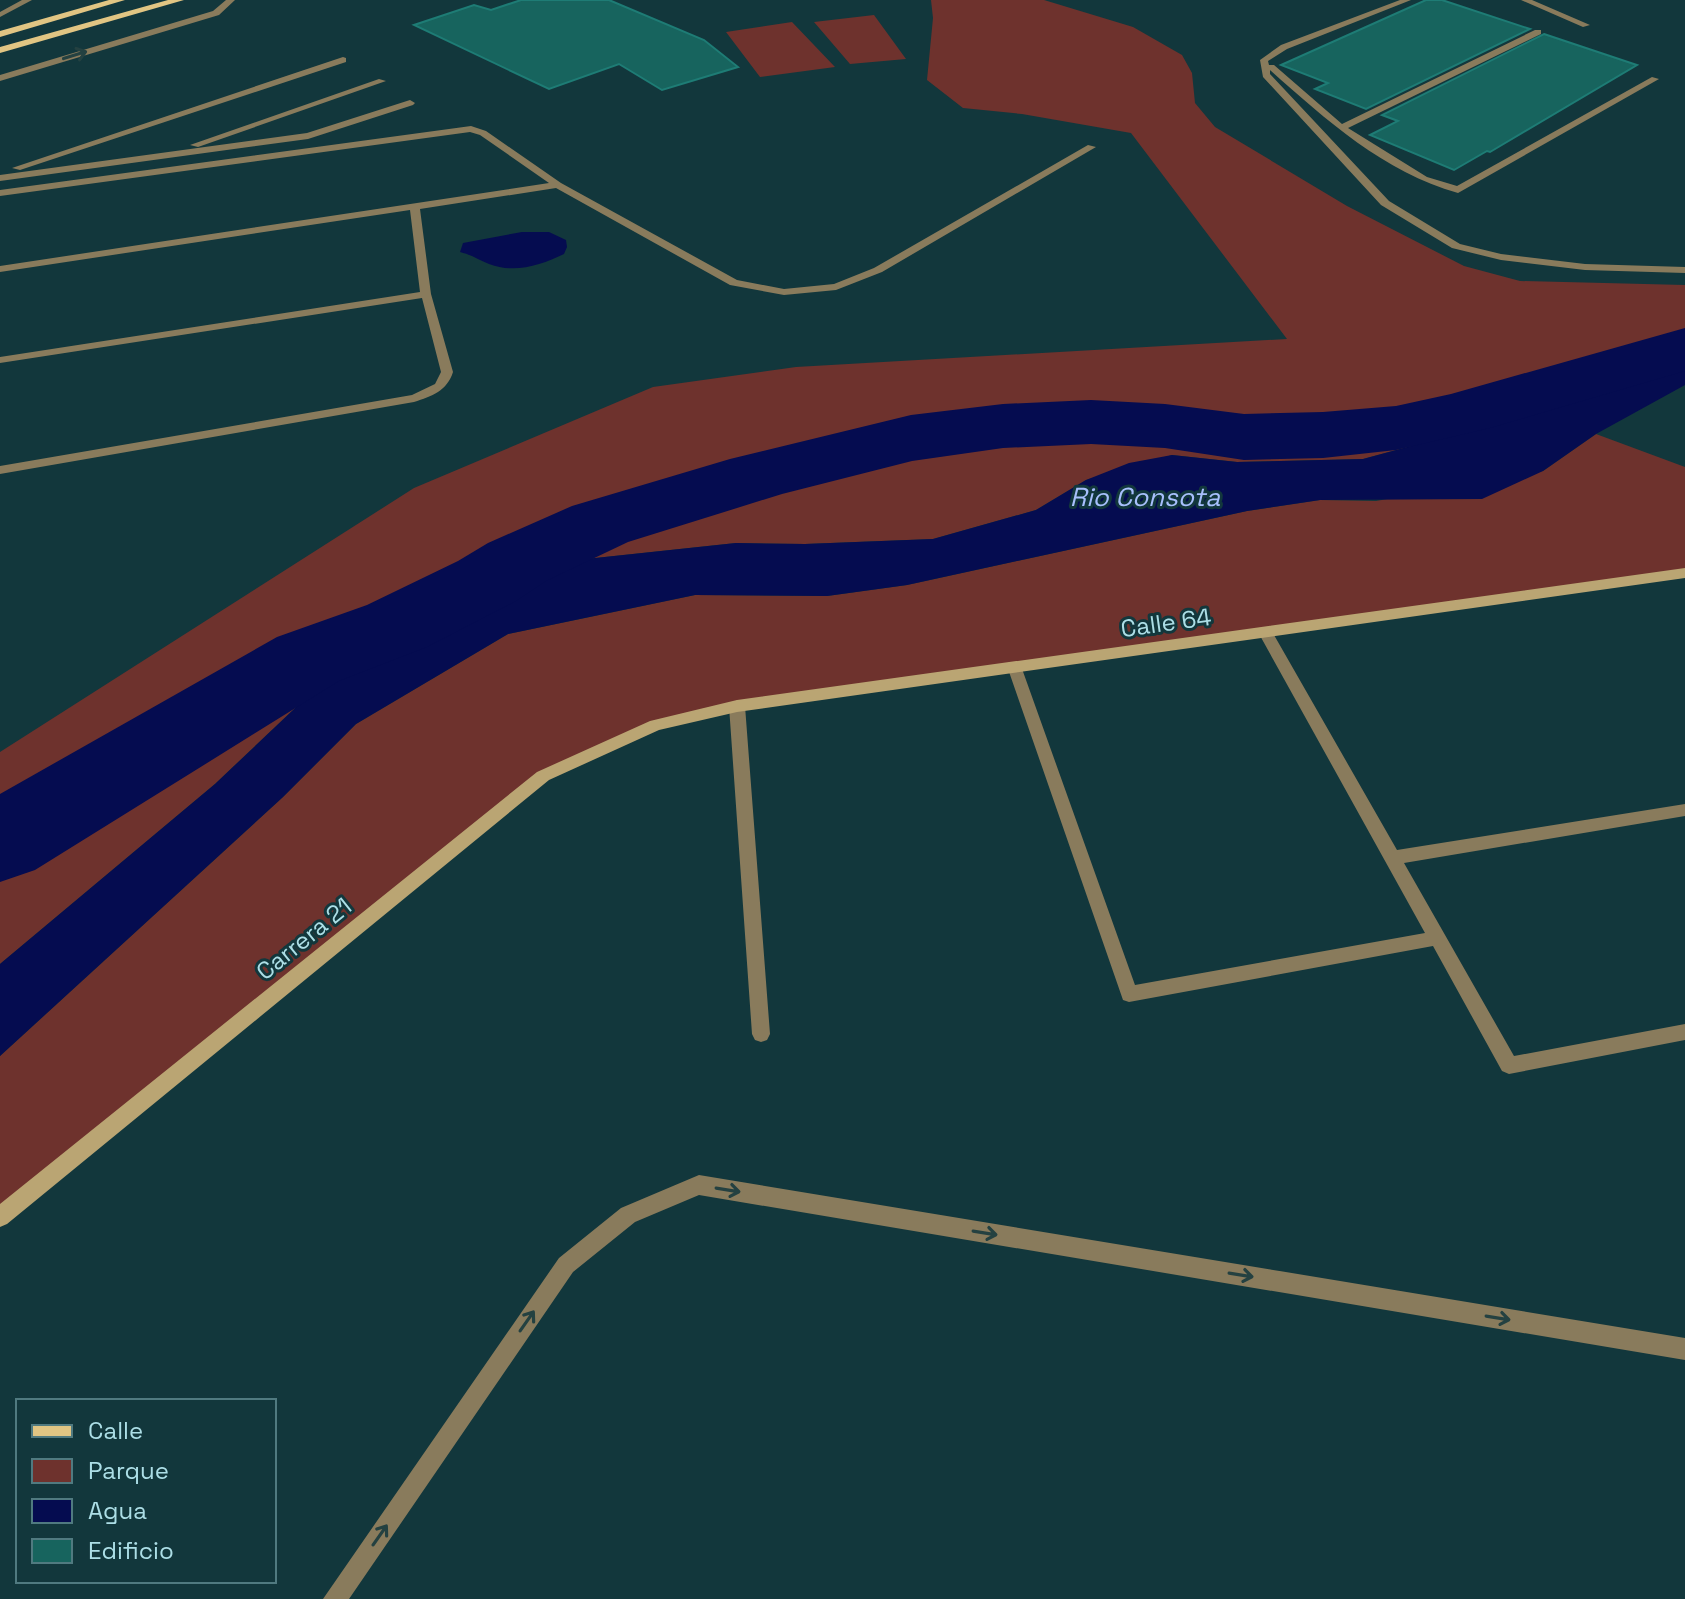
<svg xmlns="http://www.w3.org/2000/svg" width="1685" height="1599" viewBox="0 0 1685 1599" font-family="'Space Grotesk',sans-serif">
	<style>
		.green { fill: #6e322d }
		.water { fill: #050c50 }
		.lines { fill: none; stroke-linecap: round; stroke-linejoin: round }
		.river { fill: #050c50; fill-rule: evenodd }
		.building { fill: #17645e; stroke: #1e7c75; stroke-width: 2 }
		.lane { fill: #897b5c; fill-rule: evenodd }
		.street { fill: #897b5c; fill-rule: evenodd }
		.secondary { fill: #baa573; fill-rule: evenodd }
		.primary { fill: #e1c583; fill-rule: evenodd }
		.oneway { stroke: #244141 }
		.labels { text-anchor: middle; stroke-width: 6; stroke-linejoin: round; paint-order: stroke }
		.street-label { font-size: 24px; fill: #acdee6; stroke: #12373c }
		.water-label { font-size: 26px; font-style: italic; fill: #a7bffc; stroke: #12373c }
	</style>
	<rect width="100%" height="100%" fill="#12373c"/>
	<path class="green" d="M 931,0 L 1044,0 L 1133,27 L 1182,55 L 1192,73 L 1195,103 L 1215,127 L 1347,206 L 1464,266 L 1520,281 L 1685,285 L 1685,333 L 1635,345 L 1586,377 L 1496,423 L 1363,459 L 1237,462 L 1172,455 L 1086,480 L 1036,510 L 933,539 L 805,544 L 736,543 L 586,559 L 487,581 L 310,694 L 215,784 L 0,964 L 0,752 L 414,488 L 653,387 L 796,367 L 1287,339 L 1131,133 L 1022,114 L 963,108 L 927,80 L 933,18 Z
		M 874,15 L 906,59 L 850,64 L 814,22 Z
		M 792,22 L 835,67 L 760,77 L 726,32 Z
		M 1596,434 L 1685,467 L 1685,573 L 1014,666 L 655,725 L 543,776 L 0,1217 L 0,1056 L 283,797 L 356,724 L 508,634 L 695,595 L 827,596 L 907,585 L 1247,511 L 1320,500 L 1376,501 L 1543,471 Z"/>
	<path class="water" d="M 522,232 L 549,232 L 566,240 L 567,247 L 564,254 C 541,265 515,274 489,264 C 479,260 472,255 460,252 L 463,243 Z
		M 1685,333 L 1685,385 L 1596,434 L 1543,471 L 1482,499 L 1320,500 L 1247,511 L 907,585 L 827,596 L 695,595 L 508,634 L 356,724 L 283,797 L 0,1056 L 0,964 L 215,784 L 310,694 L 397,626 L 487,581 L 586,559 L 736,543 L 805,544 L 933,539 L 1036,510 L 1086,480 L 1129,463 L 1172,455 L 1237,462 L 1363,459 L 1496,423 L 1586,377 L 1635,345 Z"/>
	<g class="lines">
		<path class="river" d="M 1685,328 L 1685,371 L 1490,428 L 1396,450 L 1323,458 L 1244,460 L 1165,448 L 1091,444 L 1003,448 L 912,461 L 782,494 L 628,542 L 546,581 L 516,601 L 427,647 L 339,681 L 35,870 L 0,882 L 0,794 L 277,637 L 367,605 L 458,561 L 488,543 L 572,506 L 730,459 L 911,415 L 1003,404 L 1091,400 L 1165,404 L 1244,414 L 1323,412 L 1396,406 L 1451,394 Z"/>
	</g>
	<path class="building" d="M 521,0 L 609,0 L 704,40 L 738,67 L 662,90 L 619,64 L 549,89 L 414,25 L 474,5 L 491,10 Z
		M 1426,0 L 1442,0 L 1530,29 L 1366,109 L 1315,89 L 1328,83 L 1281,65 Z
		M 1544,34 L 1637,65 L 1490,152 L 1487,151 L 1454,170 L 1370,135 L 1398,121 L 1382,115 Z"/>
	<g class="lines">
		<path class="lane" d="M 22,0 L 32,0 L 0,17 L 0,12 Z
			M 1400,0 L 1411,0 L 1287,49 L 1268,61 L 1269,65 L 1274,65 L 1342,124 L 1535,30 L 1541,30 L 1541,34 L 1348,128 L 1427,177 L 1457,186 L 1652,77 L 1659,79 L 1458,193 C 1384,172 1326,120 1270,70 L 1270,74 L 1389,201 L 1460,244 L 1501,254 L 1585,264 L 1685,267 L 1685,273 L 1585,270 L 1501,260 L 1452,248 L 1381,205 L 1263,77 L 1260,60 L 1281,45 Z
			M 1521,0 L 1532,0 L 1590,25 L 1583,27 Z
			M 343,57 L 346,58 L 346,62 L 20,170 L 12,168 Z
			M 379,79 L 386,81 L 198,147 L 190,145 Z
			M 410,100 L 415,103 L 413,105 L 308,139 L 0,181 L 0,175 L 307,133 Z
			M 471,126 L 486,131 L 561,183 L 737,280 L 784,289 L 834,284 L 874,268 L 1088,145 L 1096,147 L 882,272 L 836,290 L 784,295 L 730,285 L 556,188 L 420,209 L 431,294 L 453,372 C 447,391 432,396 414,402 L 0,474 L 0,466 L 412,395 L 435,384 L 441,372 L 422,298 L 0,363 L 0,357 L 420,292 L 410,210 L 0,272 L 0,266 L 549,183 L 480,135 L 470,132 L 0,196 L 0,190 Z"/>
		<path class="street" d="M 226,0 L 235,0 L 219,15 L 0,81 L 0,75 L 213,11 Z
			M 1265,627 L 1270,628 L 1397,850 L 1685,804 L 1685,816 L 1404,863 L 1514,1056 L 1685,1024 L 1685,1040 L 1509,1074 L 1502,1071 L 1433,946 L 1129,1002 L 1123,1000 L 1007,666 L 1009,662 L 1019,662 L 1021,666 L 1135,985 L 1425,933 L 1258,632 Z
			M 737,700 L 745,706 L 770,1034 L 767,1040 L 761,1042 L 755,1040 L 752,1034 L 729,706 Z
			M 699,1175 L 1685,1338 L 1685,1360 L 699,1195 L 635,1222 L 573,1272 L 349,1599 L 323,1599 L 559,1258 L 621,1208 Z"/>
		<path class="secondary" d="M 1685,568 L 1685,578 L 737,712 L 659,730 L 549,780 L 7,1224 L 0,1227 L 0,1204 L 537,772 L 650,721 L 737,700 Z"/>
		<path class="primary" d="M 109,0 L 125,0 L 0,37 L 0,31 Z
			M 168,0 L 184,0 L 0,53 L 0,47 Z"/>
	</g>
	<defs><path id="oneway-shaft" d="M-6 0H5M1.5-3L5.5 0L1.5 3" fill="none" stroke-width="1.6" stroke-linecap="round" stroke-linejoin="round" transform="scale(2)"/></defs>
	<g class="oneway">
		<use href="#oneway-shaft" transform="translate(75 55) rotate(-17)"/>
		<use href="#oneway-shaft" transform="translate(728 1190) rotate(9)"/>
		<use href="#oneway-shaft" transform="translate(985 1233) rotate(9)"/>
		<use href="#oneway-shaft" transform="translate(1241 1275) rotate(9)"/>
		<use href="#oneway-shaft" transform="translate(1498 1318) rotate(9)"/>
		<use href="#oneway-shaft" transform="translate(527 1321) rotate(-55)"/>
		<use href="#oneway-shaft" transform="translate(380 1535) rotate(-55)"/>
	</g>
	<g class="labels">
		<g class="street-label">
			<text transform="translate(1166 623) rotate(-8)" y="8">Calle 64</text>
			<text transform="translate(304 939) rotate(-39)" y="8">Carrera 21</text>
		</g>
		<g class="water-label">
			<text x="1145" y="506">Rio Consota</text>
		</g>
	</g>
	<rect x="16" y="1399" width="260" height="184" fill="#12373c" stroke="#507a80" stroke-width="2"/>
	<rect x="32" y="1425" width="40" height="12" fill="#e1c583" stroke="#507a80" stroke-width="2"/>
	<text x="88" y="1439" font-size="24" fill="#acdee6">Calle</text>
	<rect x="32" y="1459" width="40" height="24" fill="#6e322d" stroke="#507a80" stroke-width="2"/>
	<text x="88" y="1479" font-size="24" fill="#acdee6">Parque</text>
	<rect x="32" y="1499" width="40" height="24" fill="#050c50" stroke="#507a80" stroke-width="2"/>
	<text x="88" y="1519" font-size="24" fill="#acdee6">Agua</text>
	<rect x="32" y="1539" width="40" height="24" fill="#17645e" stroke="#507a80" stroke-width="2"/>
	<text x="88" y="1559" font-size="24" fill="#acdee6">Edificio</text>
</svg>
